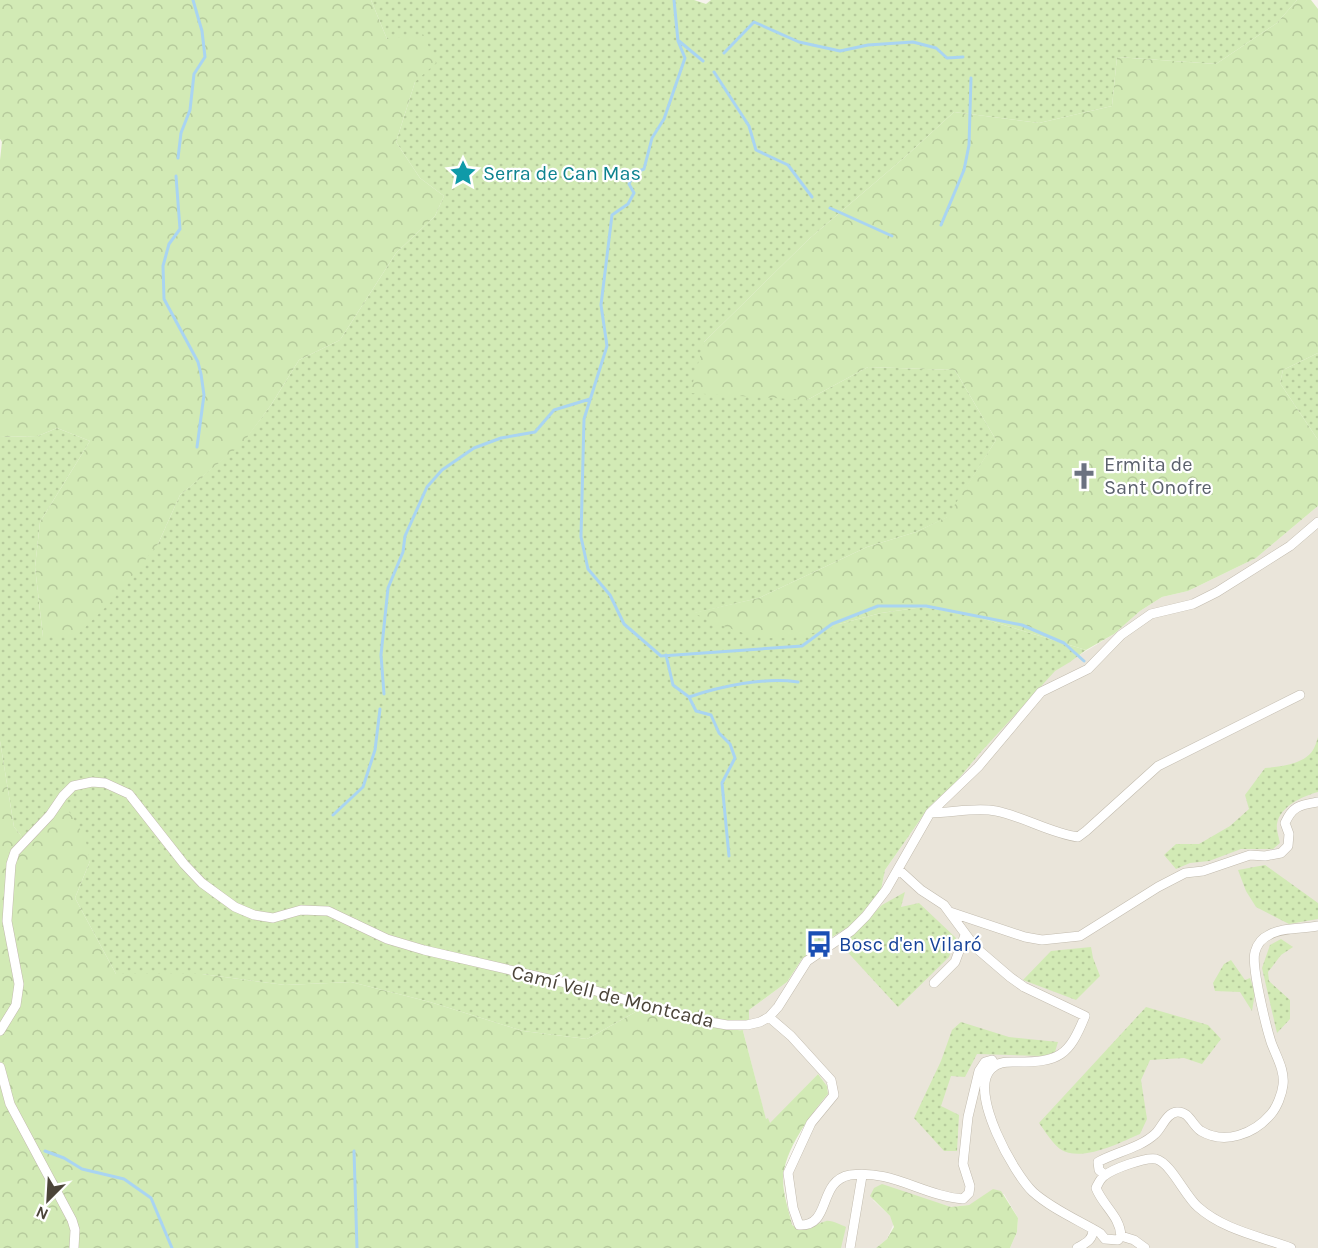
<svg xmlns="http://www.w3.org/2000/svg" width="1318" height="1248" viewBox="0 0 1318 1248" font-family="Karla,sans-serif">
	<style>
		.residential { fill: #eae5da }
		.grass { fill: url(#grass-dots) }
		.forest { fill: url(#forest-crowns) }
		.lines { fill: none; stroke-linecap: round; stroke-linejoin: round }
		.stream { stroke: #a9d4f2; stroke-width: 3 }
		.minor-casing { stroke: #c2bbae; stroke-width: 10 }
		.minor { stroke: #fff; stroke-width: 9 }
		.labels { text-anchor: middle; stroke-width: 4.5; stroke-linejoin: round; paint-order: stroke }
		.culture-label { font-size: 20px; fill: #0d838f; stroke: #fff; text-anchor: start }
		.worship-label { font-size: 20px; fill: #5b616d; stroke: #fff; text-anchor: start }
		.transit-label { font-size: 20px; fill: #164399; stroke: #fff; text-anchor: start }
		.street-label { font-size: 20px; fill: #4b4439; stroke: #fff }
	</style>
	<defs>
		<pattern id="grass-dots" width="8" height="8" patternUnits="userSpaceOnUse" patternTransform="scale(1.5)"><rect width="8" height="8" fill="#d2eab5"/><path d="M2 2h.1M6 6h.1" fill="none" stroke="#b6ca9c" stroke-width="1.8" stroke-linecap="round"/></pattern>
		<pattern id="forest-crowns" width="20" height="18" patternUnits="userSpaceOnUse" patternTransform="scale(1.5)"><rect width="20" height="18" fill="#d2eab5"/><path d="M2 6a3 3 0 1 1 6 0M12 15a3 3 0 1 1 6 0" fill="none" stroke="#b6ca9c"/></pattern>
	</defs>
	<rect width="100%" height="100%" fill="#f6f3ec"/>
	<path class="residential" d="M 1318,506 L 1318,1248 L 1010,1248 L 1017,1232 L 1018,1218 L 1004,1194 L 969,1205 L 951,1207 L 916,1197 L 873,1200 L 890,1216 L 894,1223 L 887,1239 L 876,1248 L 841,1248 L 826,1221 L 814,1228 L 805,1230 L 792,1225 L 783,1181 L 785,1168 L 810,1116 L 828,1094 L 827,1086 L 818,1074 L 770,1124 L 767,1119 L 766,1120 L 743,1031 L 749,1019 L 749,1010 L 787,982 L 802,959 L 818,946 L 837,936 L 881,890 L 885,870 L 929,807 L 956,782 L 980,753 L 1055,670 L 1114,634 L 1140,611 L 1162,597 L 1188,591 L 1256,558 Z"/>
	<path class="grass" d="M 371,0 L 694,0 L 706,4 L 711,0 L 1297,0 L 1277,23 L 1216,64 L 1117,57 L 1112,106 L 1039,123 L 954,112 L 905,157 L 810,238 L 704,342 L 807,400 L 868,367 L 955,370 L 996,440 L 948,517 L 916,532 L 867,547 L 759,598 L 695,613 L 839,624 L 881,613 L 923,607 L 974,616 L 1086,650 L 1070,662 L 1055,671 L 980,753 L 956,782 L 929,807 L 885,870 L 881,890 L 853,924 L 818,946 L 802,959 L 787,982 L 749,1010 L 749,1019 L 743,1031 L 639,1010 L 587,1039 L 523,1031 L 430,1002 L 351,982 L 285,985 L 202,974 L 116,974 L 75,898 L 90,861 L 28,844 L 14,827 L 0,741 L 0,437 L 38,436 L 57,428 L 90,441 L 40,522 L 35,567 L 43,637 L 158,544 L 180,495 L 243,442 L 271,405 L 299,360 L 340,340 L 396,253 L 435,216 L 444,196 L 420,178 L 396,142 L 415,82 L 387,39 Z
		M 1318,353 L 1318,440 L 1280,383 L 1283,370 Z
		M 1318,737 L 1318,792 C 1303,796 1280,806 1277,824 C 1276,829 1279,838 1280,843 L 1273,849 L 1241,849 L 1209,861 L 1190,863 L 1176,869 L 1164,855 L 1176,844 L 1199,844 L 1230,826 L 1249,809 L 1245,795 L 1265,768 C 1279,767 1305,764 1313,750 C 1315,747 1317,741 1318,737 Z
		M 1265,865 L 1318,903 L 1318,919 L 1289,924 L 1256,907 L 1246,891 L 1238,870 Z
		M 905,892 L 901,907 L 919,903 L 956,938 L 949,957 L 898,1007 L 841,945 L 882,905 Z
		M 1281,939 L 1293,947 L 1281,955 L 1268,972 L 1269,981 L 1290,1000 L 1290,1019 L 1277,1033 L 1262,968 L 1270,945 Z
		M 1091,947 L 1093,958 L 1100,976 L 1076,1000 L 1023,980 L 1051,951 Z
		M 1231,960 L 1245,980 L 1250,978 L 1255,993 L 1252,1011 L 1240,992 L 1215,991 L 1213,983 L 1224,964 Z
		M 1146,1007 L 1208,1025 L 1221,1039 L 1202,1064 L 1184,1058 L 1150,1060 L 1141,1080 L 1147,1119 L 1140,1134 C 1119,1143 1081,1163 1060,1149 C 1052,1143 1045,1131 1039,1123 Z
		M 961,1022 L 1009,1037 L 1058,1042 L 1055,1052 L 1044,1056 L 977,1054 L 965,1077 L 951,1076 L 941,1106 L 959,1115 L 957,1151 L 944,1151 L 914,1118 L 941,1061 L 952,1030 Z"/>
	<path class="forest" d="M 0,0 L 371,0 L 387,39 L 423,34 L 436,63 L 415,82 L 396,142 L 420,178 L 444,196 L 435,216 L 396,253 L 340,340 L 299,360 L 271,405 L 243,443 L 180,495 L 158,544 L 111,602 L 75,637 L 43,637 L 35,567 L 40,522 L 90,441 L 57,428 L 38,436 L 0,437 L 0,160 L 2,142 L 0,139 Z
		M 1297,0 L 1311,0 L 1318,9 L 1318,353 L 1283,370 L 1280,383 L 1318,440 L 1318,506 L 1256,558 L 1188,591 L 1162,597 L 1140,611 L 1114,634 L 1086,650 L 974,616 L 923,607 L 881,613 L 839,624 L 838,626 C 811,634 779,643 751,635 C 731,630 712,621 693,613 L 759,598 L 867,547 L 916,532 L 947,517 L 996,440 L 955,370 L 868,367 L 807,400 L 690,393 L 704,342 L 810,238 L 905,157 L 954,112 L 1039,123 L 1112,106 L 1117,57 L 1216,64 L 1277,23 Z
		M 0,741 L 14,827 L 28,844 L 63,802 L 85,837 L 90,861 L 75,898 L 116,974 L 202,974 L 285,985 L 351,982 L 430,1002 L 523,1031 L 587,1039 L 639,1010 L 743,1031 L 766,1119 L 768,1118 L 770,1123 L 818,1074 L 827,1086 L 828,1094 C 810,1115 784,1151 783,1179 C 783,1194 789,1211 792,1225 C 813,1235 810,1225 826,1221 C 832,1220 841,1225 846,1227 L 841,1248 L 0,1248 Z
		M 882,1184 L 951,1207 L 969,1205 L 993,1189 L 1001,1191 L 1018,1218 L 1017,1232 L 1010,1248 L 876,1248 L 887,1239 L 894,1227 L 890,1216 L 870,1196 L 874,1188 Z"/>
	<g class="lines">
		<path class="stream" d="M 674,0 L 678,41 L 685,58 L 664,119 L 652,138 L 644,169 L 634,173 L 629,184 L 634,193 L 628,204 L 612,215 L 601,305 L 607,346 L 584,419 L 581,537 L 588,569 L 610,595 L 624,624 L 661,656 L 802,646 L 832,624 L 878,606 L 926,606 L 1022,625 L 1064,643 L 1084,661
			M 679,41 L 703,61
			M 724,53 L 754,22 L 799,42 L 840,51 L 868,45 L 913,42 L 936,48 L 947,58 L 963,57
			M 714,72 L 749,126 L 756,150 L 788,165 L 812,197
			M 178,158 L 181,133 L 190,110 L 194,74 L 205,57 L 202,31 L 193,0
			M 176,176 L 180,229 L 169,244 L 163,266 L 164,299 L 198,362 L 201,374 L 204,395 L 197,447
			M 830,208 L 892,236
			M 941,225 L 964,170 L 969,145 L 971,78
			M 666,655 L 673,685 L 689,697 L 696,711 L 711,715 L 719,733 L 730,744 L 735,758 L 722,783 L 729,856
			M 384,694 L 381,655 L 388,588 L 403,552 L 405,536 L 427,487 L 442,470 L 474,448 L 501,438 L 535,432 L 554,410 L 590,399
			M 689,697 C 721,686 764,677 798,682
			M 333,815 L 363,787 L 375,750 L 380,709
			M 45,1151 L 64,1158 L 82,1169 L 124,1179 L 151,1198 L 172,1248
			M 354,1151 L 357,1248"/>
		<defs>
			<path id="minor" d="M 930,813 C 952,813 975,807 996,811 C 1025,817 1050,833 1078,837 L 1086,831 L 1158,766 L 1300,695
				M 898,869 L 921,890 L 944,905 L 975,947 L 1010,977 L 1024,987 L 1085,1016 C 1069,1056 1059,1062 1017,1062 C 1007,1062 999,1061 991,1069 C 968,1092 1014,1174 1033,1192 C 1052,1209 1078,1220 1100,1233 L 1105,1239 L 1118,1240 L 1121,1236 C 1120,1216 1103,1206 1096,1188 C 1098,1184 1100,1179 1104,1176 C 1112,1169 1145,1157 1156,1159 C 1171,1163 1185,1196 1198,1207 C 1224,1230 1259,1236 1291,1248
				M 950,912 L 1025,937 L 1042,940 L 1080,936 L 1158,887 L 1185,873 L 1203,871 L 1250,855 L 1265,856 L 1281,853 L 1288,846 L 1289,834 L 1285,823 C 1293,805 1301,805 1318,802
				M 934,983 L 955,962 L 965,935
				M 769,1017 L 791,1036 L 831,1080 L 834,1095 L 811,1123 L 788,1173 L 793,1208 L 799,1225 C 832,1227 817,1181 850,1175 C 891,1169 924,1196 963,1199 L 969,1193 L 970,1186 L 963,1164 L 968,1117 L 979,1071 L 985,1062 L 992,1060 L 995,1066
				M 0,1031 L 16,1005 L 19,984 L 7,921 L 11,864 L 15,852 L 50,815 L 63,796 L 73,786 L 92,782 L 105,783 L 129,794 L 184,864 L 202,883 L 235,907 L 254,915 L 273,918 L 301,910 L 328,911 L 387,939 L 424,950 L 579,986 L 687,1018 L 727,1025 L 747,1025 L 760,1022 L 769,1017 L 778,1007 L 807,961 L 851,931 L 866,916 L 886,890 L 930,813 L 978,767 L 1041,692 L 1088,669 L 1121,635 L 1151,614 L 1193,604 L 1217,592 L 1290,546 L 1318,522
				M 0,1067 L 10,1104 L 72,1220 L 75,1230 L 74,1248
				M 1105,1175 L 1099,1170 L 1098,1162 C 1116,1152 1140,1148 1155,1134 C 1162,1128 1166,1113 1177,1112 C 1189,1111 1192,1125 1201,1131 C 1225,1145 1254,1134 1271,1114 C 1277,1107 1282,1094 1283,1085 C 1285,1070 1276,1056 1271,1042 C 1266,1026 1251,966 1255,952 C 1257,945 1262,938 1269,935 C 1281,927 1303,929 1318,926
				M 1121,1236 L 1134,1240 L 1145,1248
				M 850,1248 L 862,1176
				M 1077,1248 C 1086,1243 1093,1240 1093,1229"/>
		</defs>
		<use href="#minor" class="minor-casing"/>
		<use href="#minor" class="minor"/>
	</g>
	<defs>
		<symbol id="sight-bare" viewBox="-9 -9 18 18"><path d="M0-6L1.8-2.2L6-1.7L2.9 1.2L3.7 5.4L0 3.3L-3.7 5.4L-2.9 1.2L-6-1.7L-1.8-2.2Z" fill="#0f9aa8" stroke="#fff" stroke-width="2.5" paint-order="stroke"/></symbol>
		<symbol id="church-bare" viewBox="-9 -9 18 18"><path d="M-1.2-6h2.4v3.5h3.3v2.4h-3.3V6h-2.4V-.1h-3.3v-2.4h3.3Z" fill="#6b7280" stroke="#fff" stroke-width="2.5" paint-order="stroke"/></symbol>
		<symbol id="bus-bare" viewBox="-9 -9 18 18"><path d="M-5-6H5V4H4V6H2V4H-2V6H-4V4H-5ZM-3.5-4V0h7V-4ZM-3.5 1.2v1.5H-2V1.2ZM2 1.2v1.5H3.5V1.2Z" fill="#1a4fb4" stroke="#fff" stroke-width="2.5" paint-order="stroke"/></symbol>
	</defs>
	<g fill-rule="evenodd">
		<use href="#sight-bare" x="444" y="154" width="38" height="38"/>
		<use href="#church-bare" x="1065" y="457" width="38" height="38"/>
		<use href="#bus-bare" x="800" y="925" width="38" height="38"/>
	</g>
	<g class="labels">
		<g class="culture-label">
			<text x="483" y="180">Serra de Can Mas</text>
		</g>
		<g class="worship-label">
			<text x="1104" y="471">Ermita de<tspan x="1104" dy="23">Sant Onofre</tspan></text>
		</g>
		<g class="transit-label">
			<text x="839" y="951">Bosc d'en Vilaró</text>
		</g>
		<g class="street-label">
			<text transform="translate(613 996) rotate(14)" y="7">Camí Vell de Montcada</text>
		</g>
	</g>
	<g transform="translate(48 1200) rotate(204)" stroke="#ffffff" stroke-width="4.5" paint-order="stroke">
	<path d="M0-4.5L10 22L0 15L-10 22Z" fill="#4b4439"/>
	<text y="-9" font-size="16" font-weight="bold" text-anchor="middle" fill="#4b4439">N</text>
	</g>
</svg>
